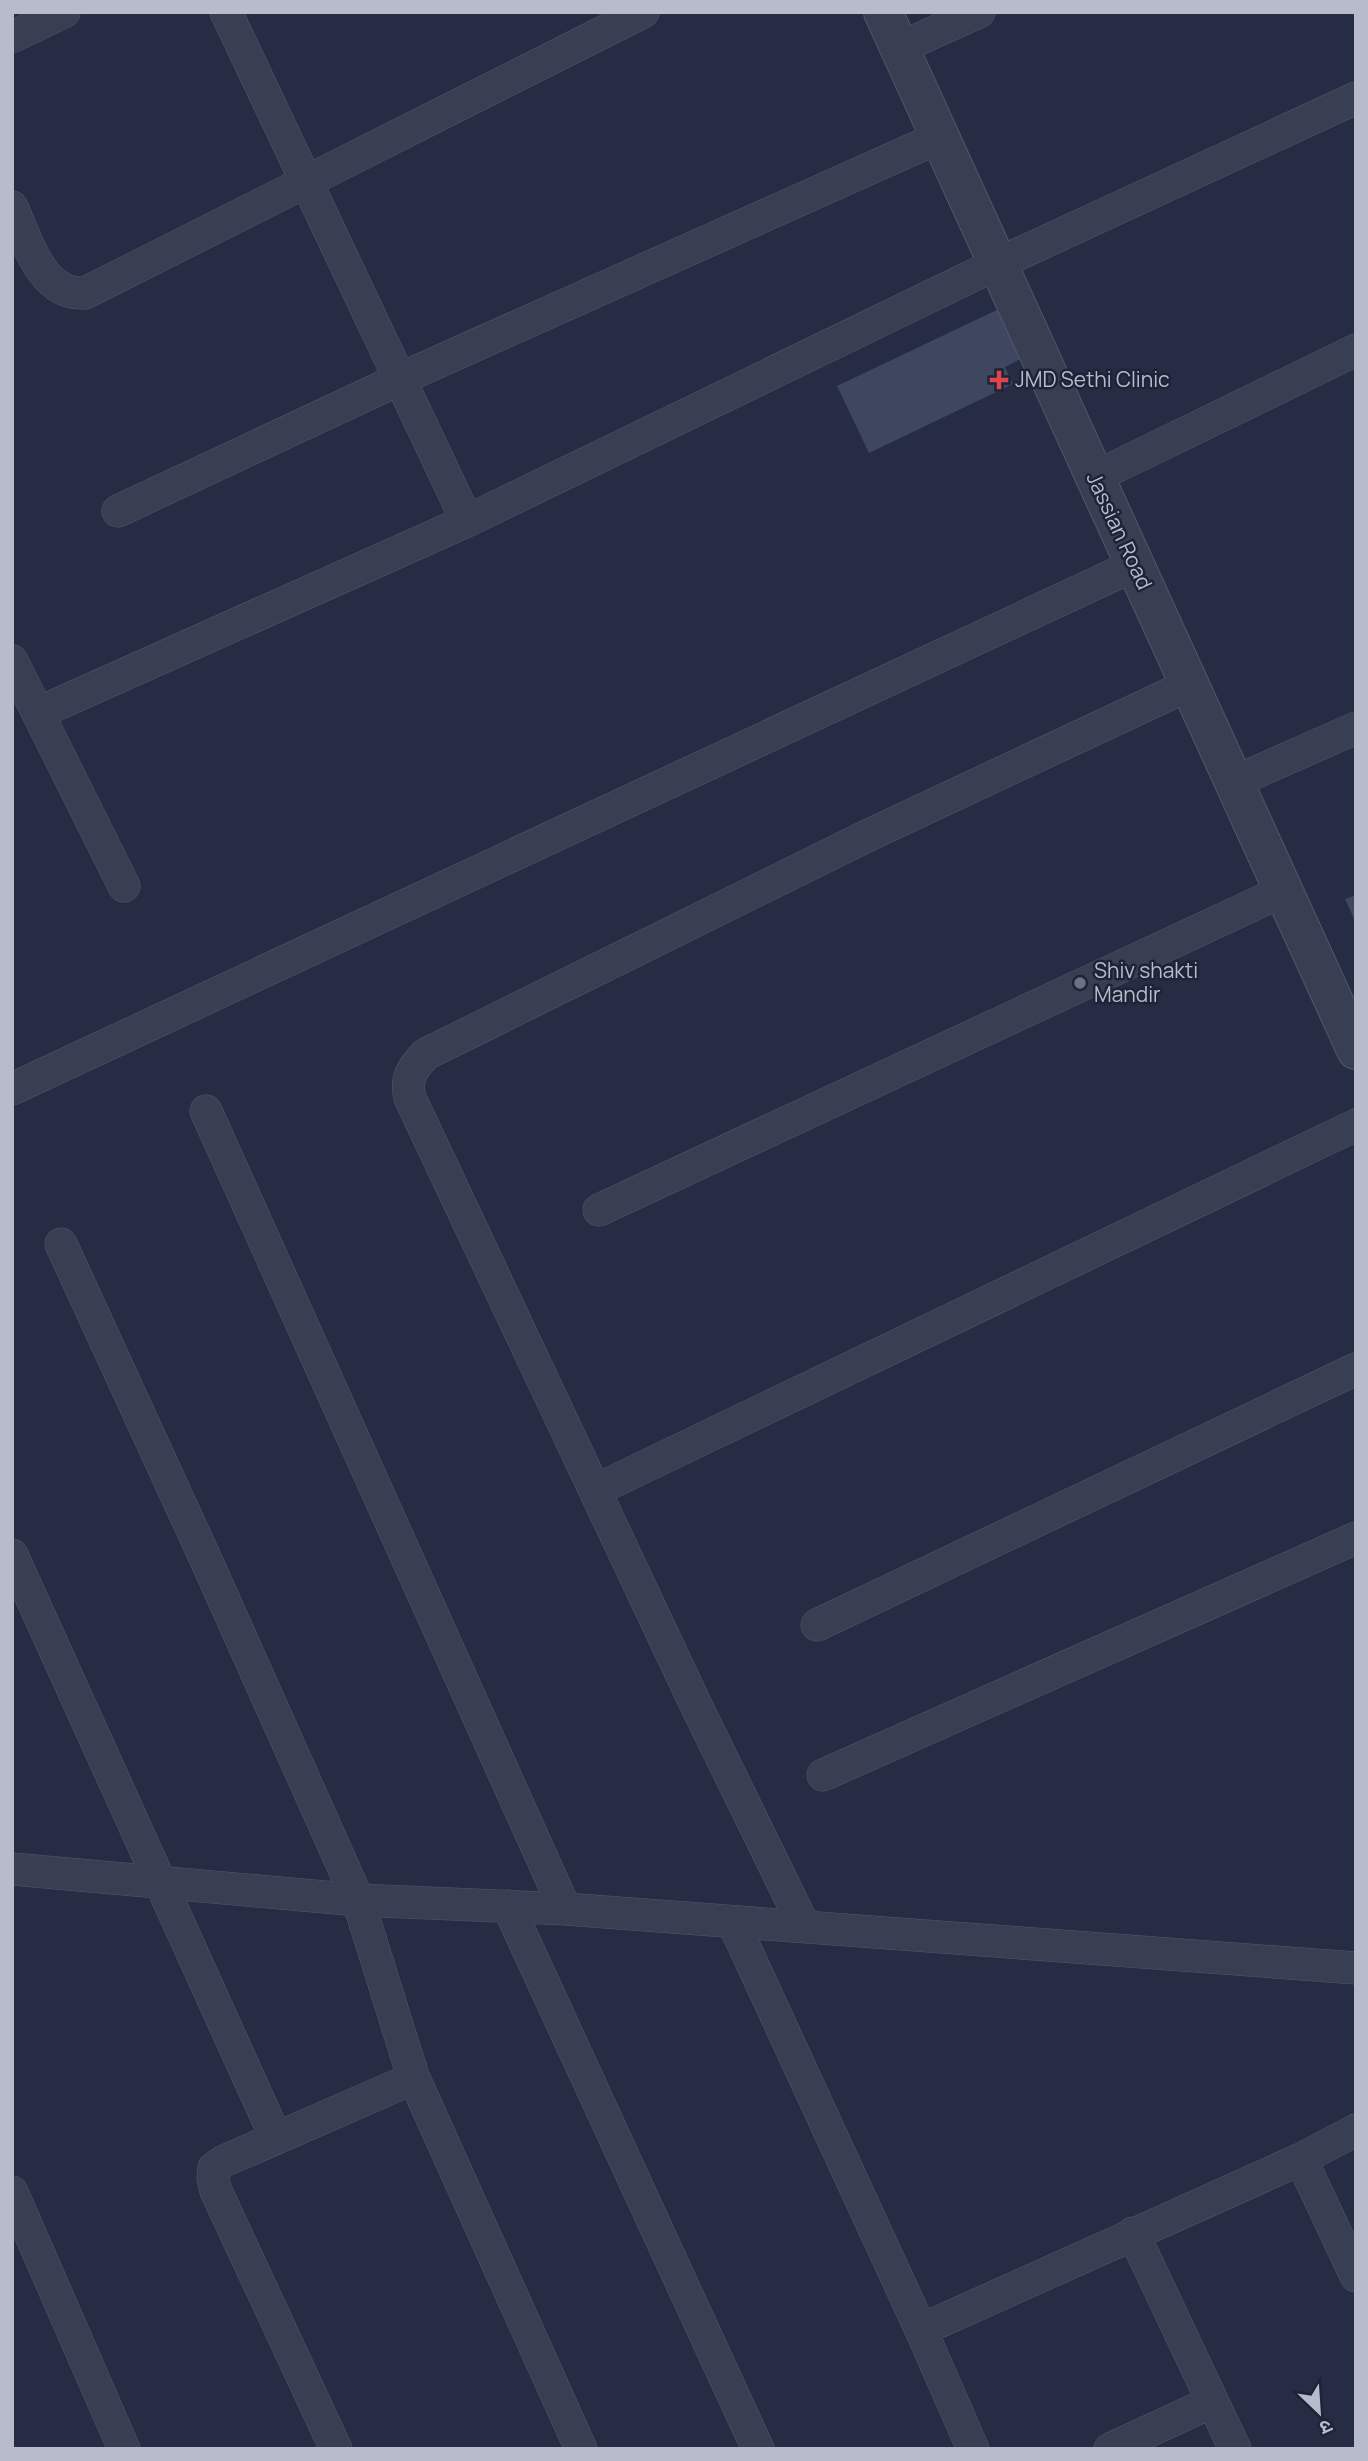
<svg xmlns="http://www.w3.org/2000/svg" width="1368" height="2461" viewBox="0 0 1368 2461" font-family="Manrope,'Noto Sans Devanagari',sans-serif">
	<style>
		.building { fill: #3f4760 }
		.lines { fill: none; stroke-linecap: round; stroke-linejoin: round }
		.minor-casing { stroke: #52576a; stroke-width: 33 }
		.tertiary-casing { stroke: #52576a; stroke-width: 40 }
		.minor { stroke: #393f52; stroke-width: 32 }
		.tertiary { stroke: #393f52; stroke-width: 38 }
		.health-dot { fill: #e0444e; stroke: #1e2438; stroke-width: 2.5 }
		.worship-dot { fill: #6b7280; stroke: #1e2438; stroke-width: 2.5 }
		.labels { text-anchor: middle; stroke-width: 5; stroke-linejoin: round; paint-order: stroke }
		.poi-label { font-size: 21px; fill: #b7bbcc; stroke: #1e2438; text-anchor: start }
		.street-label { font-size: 21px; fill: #b7bbcc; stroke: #1e2438 }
	</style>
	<rect width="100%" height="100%" fill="#252c43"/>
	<path class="building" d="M 1003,307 L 1026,356 L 1005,367 L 1013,384 L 869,453 L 837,386 Z
		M 1356,895 L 1356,923 L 1345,899 Z"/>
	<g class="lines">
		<defs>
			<path id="minor" d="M 226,12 L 467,521
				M 12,37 L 64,12
				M 899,48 L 979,12
				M 12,207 C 27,240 41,296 85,293 L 643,12
				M 1095,477 L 1356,350
				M 118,511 L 400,379 L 940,137
				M 12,661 L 124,886
				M 38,713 L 467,521 L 997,264 L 1356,98
				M 1234,782 L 1356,728
				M 12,1089 L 1135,565
				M 206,1111 L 565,1909
				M 599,1210 L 1283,891
				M 61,1244 L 207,1562 L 358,1900 L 413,2076 L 581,2449
				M 596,1490 L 1356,1125
				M 12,1555 L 276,2138
				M 817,1625 L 1356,1369
				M 823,1775 L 1356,1538
				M 12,1869 L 358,1900 L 565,1909 L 1356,1968
				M 508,1906 L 758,2449
				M 733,1922 L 921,2330 L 973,2449
				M 804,1926 L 694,1701 L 410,1098 C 405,1079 412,1068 426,1054 L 871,834 L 1189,685
				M 1301,2159 L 1356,2276
				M 12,2192 L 124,2449
				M 1133,2233 L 1235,2449
				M 921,2330 L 1301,2159 L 1356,2130
				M 336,2449 L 216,2191 L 213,2179 L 214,2168 L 224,2161 L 414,2078
				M 1110,2449 L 1212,2402"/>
			<path id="tertiary" d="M 883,12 L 1356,1050"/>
		</defs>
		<use href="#minor" class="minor-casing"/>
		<use href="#tertiary" class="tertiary-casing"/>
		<use href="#minor" class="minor"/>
		<use href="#tertiary" class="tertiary"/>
	</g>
	<path class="health-dot" d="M995.5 369.5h7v7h7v7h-7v7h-7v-7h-7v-7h7z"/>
	<circle class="worship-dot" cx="1080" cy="983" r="7"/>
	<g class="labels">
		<g class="poi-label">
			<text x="1015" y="387">JMD Sethi Clinic</text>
			<text x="1094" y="978">Shiv shakti<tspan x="1094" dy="24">Mandir</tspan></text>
		</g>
		<g class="street-label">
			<text transform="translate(1119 531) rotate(65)" y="7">Jassian Road</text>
		</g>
	</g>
	<rect width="1368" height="2461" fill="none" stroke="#b7bbcc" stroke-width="28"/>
	<g transform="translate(1319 2412) rotate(155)" stroke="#1e2438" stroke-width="5" paint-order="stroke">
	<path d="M0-5L12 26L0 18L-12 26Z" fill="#b7bbcc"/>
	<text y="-10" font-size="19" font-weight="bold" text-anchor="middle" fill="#b7bbcc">उ</text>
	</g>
</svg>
